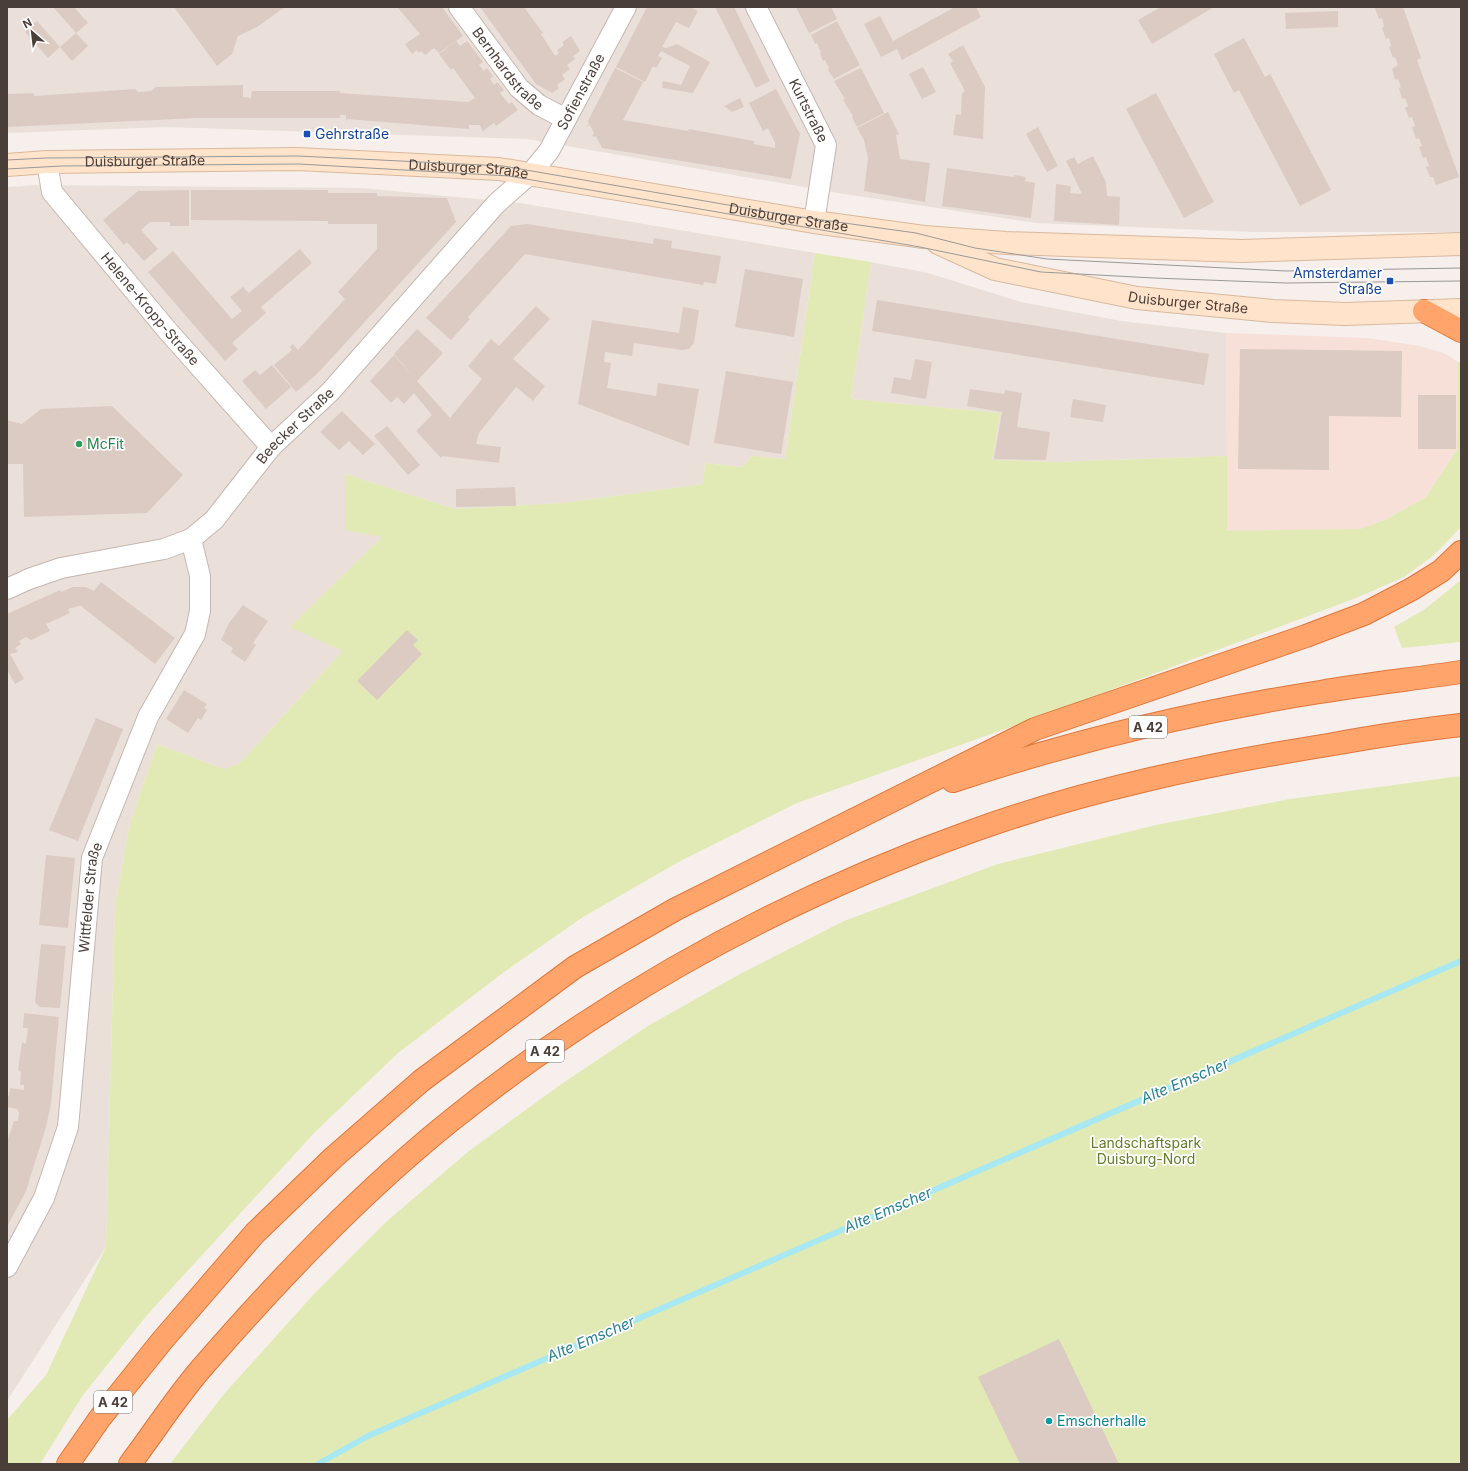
<svg xmlns="http://www.w3.org/2000/svg" width="1468" height="1471" viewBox="0 0 1468 1471" font-family="Inter,sans-serif">
	<style>
		.residential { fill: #eae0d9 }
		.commercial { fill: #f7e0d7 }
		.green { fill: #e1eab4 }
		.lines { fill: none; stroke-linecap: round; stroke-linejoin: round }
		.stream { stroke: #a7e8f2; stroke-width: 6 }
		.building { fill: #dbcbc3 }
		.street-casing { stroke: #c4b7b0; stroke-width: 22 }
		.secondary-casing { stroke: #d9b89d; stroke-width: 24 }
		.highway-casing { stroke: #e0753a; stroke-width: 24 }
		.street { stroke: #fff; stroke-width: 20 }
		.secondary { stroke: #ffe4cb; stroke-width: 22 }
		.highway { stroke: #ffa56c; stroke-width: 22 }
		.tram { stroke: #999; stroke-width: 1 }
		.transit-dot { fill: #1a4fb4; stroke: #fff; stroke-width: 1.5 }
		.leisure-dot { fill: #2e9e5b; stroke: #fff; stroke-width: 1.5 }
		.culture-dot { fill: #0f9aa8; stroke: #fff; stroke-width: 1.5 }
		.labels { text-anchor: middle; stroke-width: 3.5; stroke-linejoin: round; paint-order: stroke }
		.shield { fill: #fff; stroke: #807874; stroke-width: 1 }
		.shield-label { font-size: 13px; font-weight: bold; fill: #4a3e38 }
		.street-label { font-size: 14px; fill: #4a3e38; stroke: #fff }
		.transit-label { font-size: 14px; fill: #164399; stroke: #fff; text-anchor: start }
		.leisure-label { font-size: 14px; fill: #27864d; stroke: #fff; text-anchor: start }
		.park-label { font-size: 14px; fill: #617e29; stroke: #fff }
		.culture-label { font-size: 14px; fill: #0d838f; stroke: #fff; text-anchor: start }
		.water-label { font-size: 15px; font-style: italic; fill: #27808f; stroke: #fff }
	</style>
	<rect width="100%" height="100%" fill="#f6efeb"/>
	<path class="residential" d="M 7,7 L 1461,7 L 1461,232 L 1253,232 L 1036,223 L 838,193 L 527,139 L 167,127 L 7,133 Z
		M 39,185 L 361,188 L 520,203 L 815,253 L 785,459 L 752,456 L 742,467 L 705,463 L 703,484 L 564,503 L 455,509 L 345,474 L 382,537 L 344,650 L 239,764 L 224,769 L 157,744 L 130,823 L 115,905 L 106,1247 L 7,1401 L 7,187 Z
		M 871,262 L 928,273 L 1021,302 L 1121,321 L 1226,333 L 1227,456 L 1055,462 L 992,460 L 1000,413 L 851,399 Z"/>
	<path class="commercial" d="M 1226,333 L 1368,338 L 1420,346 L 1446,354 L 1458,362 L 1457,450 L 1426,497 L 1385,520 L 1360,529 L 1227,531 Z"/>
	<path class="green" d="M 815,253 L 871,262 L 851,399 L 1000,413 L 992,460 L 1055,462 L 1227,456 L 1227,531 L 1360,529 L 1385,520 L 1426,497 L 1457,450 L 1458,362 L 1461,363 L 1461,527 L 1434,555 L 1404,577 L 1356,598 L 1036,718 L 797,803 L 682,860 L 583,917 L 504,972 L 398,1053 L 316,1131 L 147,1315 L 83,1395 L 40,1464 L 7,1464 L 7,1420 L 46,1375 L 106,1247 L 115,905 L 130,823 L 157,744 L 224,769 L 239,764 L 343,651 L 290,627 L 382,537 L 345,530 L 345,474 L 455,509 L 564,503 L 703,484 L 705,463 L 742,467 L 752,456 L 785,459 Z
		M 1461,580 L 1461,642 L 1402,648 L 1394,627 L 1425,609 Z
		M 1461,776 L 1461,1464 L 170,1464 L 224,1394 L 314,1294 L 386,1222 L 469,1151 L 563,1083 L 648,1026 L 740,974 L 844,921 L 998,864 L 1156,825 L 1290,799 Z"/>
	<g class="lines">
		<path class="stream" d="M 318,1464 L 368,1436 L 1461,961"/>
	</g>
	<path class="building" d="M 53,7 L 74,7 L 88,23 L 76,33 Z
		M 174,7 L 285,7 L 257,27 L 238,36 L 232,54 L 217,66 Z
		M 397,7 L 442,7 L 463,36 L 439,53 L 434,48 L 425,55 L 421,51 L 418,53 L 417,50 L 412,54 L 405,44 L 420,34 Z
		M 480,7 L 524,7 L 543,33 L 541,34 L 555,56 L 559,53 L 557,50 L 564,45 L 562,42 L 571,36 L 580,51 L 573,56 L 575,59 L 567,65 L 570,69 L 562,75 L 565,79 L 557,85 L 559,88 L 552,93 L 536,84 Z
		M 647,7 L 690,7 L 698,11 L 689,28 L 676,22 L 662,47 L 666,48 L 677,44 L 710,62 L 693,93 L 662,88 L 663,81 L 681,85 L 690,66 L 661,51 L 658,56 L 662,58 L 656,68 L 653,66 L 645,82 L 616,67 Z
		M 715,7 L 734,7 L 770,81 L 756,88 Z
		M 796,7 L 831,7 L 837,19 L 809,33 Z
		M 955,7 L 976,7 L 981,17 L 902,60 L 897,49 L 881,57 L 864,24 L 880,16 L 893,41 Z
		M 1161,7 L 1214,7 L 1152,44 L 1138,20 Z
		M 1379,7 L 1403,7 L 1421,58 L 1417,60 L 1459,177 L 1436,185 L 1433,177 L 1430,177 L 1426,167 L 1429,166 L 1426,157 L 1423,158 L 1419,147 L 1422,146 L 1419,138 L 1416,139 L 1412,127 L 1415,126 L 1412,117 L 1409,118 L 1405,108 L 1408,106 L 1405,98 L 1402,99 L 1399,88 L 1401,87 L 1398,79 L 1395,80 L 1392,69 L 1398,65 L 1395,57 L 1393,58 L 1389,47 L 1391,46 L 1389,38 L 1386,39 L 1382,28 L 1384,26 L 1382,18 L 1379,19 L 1375,8 Z
		M 1338,11 L 1338,27 L 1286,29 L 1285,13 Z
		M 37,21 L 60,47 L 48,58 L 25,32 Z
		M 837,21 L 860,65 L 834,79 L 828,70 L 829,68 L 825,60 L 823,61 L 820,53 L 821,53 L 817,43 L 815,44 L 811,35 Z
		M 76,33 L 88,46 L 72,61 L 60,47 Z
		M 1244,38 L 1265,77 L 1270,74 L 1331,190 L 1300,206 L 1239,90 L 1234,93 L 1214,54 Z
		M 456,41 L 460,46 L 467,41 L 483,62 L 479,65 L 484,71 L 487,68 L 493,76 L 490,79 L 494,85 L 497,82 L 504,90 L 500,93 L 509,104 L 512,102 L 518,110 L 496,126 L 494,123 L 484,130 L 483,132 L 480,125 L 469,125 L 469,129 L 347,119 L 346,122 L 346,115 L 340,115 L 340,118 L 197,118 L 7,127 L 7,94 L 34,93 L 34,96 L 135,89 L 138,92 L 151,91 L 156,87 L 243,85 L 243,97 L 251,98 L 252,91 L 340,91 L 340,93 L 468,102 L 475,98 L 453,68 L 451,70 L 439,54 Z
		M 963,45 L 985,87 L 983,139 L 953,135 L 956,114 L 961,115 L 962,93 L 965,91 L 950,63 L 953,61 L 948,54 Z
		M 923,67 L 936,92 L 922,99 L 909,74 Z
		M 615,68 L 643,82 L 623,120 L 688,131 L 689,129 L 754,141 L 754,144 L 775,148 L 775,143 L 768,128 L 763,131 L 749,103 L 776,89 L 800,134 L 791,179 L 602,148 L 596,136 L 594,137 L 592,135 L 594,133 L 590,125 L 585,127 L 589,124 L 588,121 Z
		M 861,68 L 884,113 L 857,127 L 852,117 L 853,116 L 843,100 L 845,99 L 834,81 Z
		M 1156,93 L 1214,202 L 1184,218 L 1126,109 Z
		M 740,98 L 744,107 L 732,112 L 724,106 Z
		M 888,112 L 899,134 L 896,135 L 900,159 L 930,163 L 925,202 L 864,191 L 868,158 L 864,140 L 857,128 Z
		M 1038,127 L 1058,166 L 1047,172 L 1026,134 Z
		M 1093,156 L 1106,182 L 1107,196 L 1120,197 L 1119,225 L 1054,221 L 1056,184 L 1071,186 L 1070,193 L 1082,194 L 1066,161 L 1074,157 L 1078,164 Z
		M 947,168 L 1014,177 L 1014,175 L 1026,177 L 1025,181 L 1035,183 L 1031,218 L 942,206 Z
		M 189,190 L 189,226 L 170,226 L 170,222 L 150,222 L 141,230 L 158,249 L 144,261 L 127,242 L 124,245 L 103,220 L 138,191 Z
		M 191,190 L 328,190 L 328,193 L 377,193 L 377,196 L 447,198 L 456,222 L 318,373 L 296,392 L 274,365 L 292,350 L 290,347 L 293,344 L 298,350 L 345,299 L 338,292 L 377,249 L 377,224 L 328,224 L 328,221 L 191,220 Z
		M 527,224 L 653,244 L 654,238 L 672,241 L 671,248 L 721,256 L 716,284 L 704,282 L 703,285 L 525,254 L 468,317 L 470,319 L 451,340 L 426,318 L 511,226 Z
		M 300,249 L 312,263 L 261,307 L 266,313 L 232,343 L 238,349 L 225,361 L 148,272 L 173,251 L 232,319 L 242,311 L 230,297 L 243,287 L 249,293 Z
		M 745,269 L 803,279 L 794,337 L 735,327 Z
		M 877,300 L 1209,354 L 1204,385 L 872,331 Z
		M 536,306 L 550,319 L 513,359 L 545,386 L 533,401 L 516,387 L 479,433 L 476,444 L 501,447 L 499,463 L 442,456 L 441,458 L 416,431 L 432,415 L 414,393 L 404,404 L 397,397 L 391,403 L 370,381 L 394,355 L 415,378 L 394,354 L 417,329 L 443,353 L 417,381 L 450,418 L 482,379 L 468,366 L 491,339 L 499,346 Z
		M 683,307 L 699,310 L 694,343 L 689,349 L 682,350 L 634,343 L 632,356 L 605,352 L 604,362 L 611,363 L 607,388 L 656,396 L 658,383 L 699,389 L 689,446 L 578,404 L 592,320 L 679,333 Z
		M 1240,349 L 1402,351 L 1401,417 L 1329,416 L 1329,470 L 1238,469 Z
		M 915,359 L 932,362 L 926,399 L 891,393 L 894,377 L 911,380 Z
		M 272,365 L 291,387 L 266,409 L 242,381 L 255,370 L 260,375 Z
		M 726,371 L 793,382 L 781,454 L 714,443 Z
		M 970,389 L 1004,394 L 1005,390 L 1022,393 L 1017,427 L 1050,432 L 1046,460 L 994,459 L 1002,412 L 967,406 Z
		M 1418,395 L 1456,395 L 1456,449 L 1418,449 Z
		M 1073,399 L 1106,405 L 1103,422 L 1070,417 Z
		M 112,406 L 183,475 L 147,513 L 24,517 L 23,464 L 7,464 L 7,420 L 22,424 L 41,409 Z
		M 342,411 L 375,444 L 363,455 L 349,441 L 339,450 L 320,432 Z
		M 387,426 L 420,465 L 408,475 L 374,436 Z
		M 515,487 L 516,506 L 456,507 L 456,489 Z
		M 101,582 L 175,638 L 155,664 L 82,607 L 82,606 L 79,606 L 68,609 L 70,613 L 46,624 L 50,631 L 31,640 L 26,637 L 19,641 L 21,644 L 15,648 L 18,652 L 10,654 L 24,679 L 15,684 L 7,670 L 7,614 L 60,590 L 61,592 L 73,587 L 86,587 L 94,591 Z
		M 243,605 L 268,621 L 253,643 L 256,645 L 245,662 L 231,652 L 233,648 L 221,640 L 229,623 Z
		M 407,630 L 418,640 L 413,645 L 422,654 L 377,700 L 357,681 Z
		M 184,690 L 207,704 L 204,708 L 207,710 L 201,720 L 198,718 L 188,733 L 166,719 Z
		M 96,718 L 123,729 L 78,841 L 49,830 Z
		M 46,855 L 75,858 L 68,928 L 39,925 Z
		M 41,944 L 66,946 L 60,1008 L 40,1007 L 35,1002 Z
		M 24,1013 L 59,1017 L 51,1104 L 46,1127 L 26,1191 L 7,1227 L 7,1142 L 14,1121 L 18,1121 L 19,1113 L 17,1109 L 7,1107 L 7,1096 L 9,1096 L 10,1088 L 24,1090 L 24,1085 L 20,1085 L 21,1072 L 18,1070 L 22,1042 L 26,1044 L 28,1028 L 23,1028 Z
		M 1059,1339 L 1119,1464 L 1020,1464 L 978,1377 Z"/>
	<g class="lines">
		<defs>
			<g id="street">
				<path id="s1" d="M 459,7 L 519,88 L 539,105 L 566,119"/>
				<path id="s2" d="M 756,7 L 826,145 L 814,222"/>
				<path id="s3" d="M 47,162 L 52,192 L 167,330 L 271,447"/>
				<path id="s4" d="M 7,589 L 29,579 L 61,568 L 164,549 L 191,539 L 214,520 L 271,447 L 330,392 L 496,204 L 531,173 L 549,151 L 626,7"/>
				<path id="s5" d="M 7,1267 L 44,1198 L 68,1127 L 92,858 L 148,717 L 195,634 L 200,611 L 200,576 L 191,539"/>
			</g>
			<g id="secondary">
				<path id="s6" d="M 7,165 L 47,162 L 297,159 L 499,169 L 814,222 L 924,237 L 1006,243 L 1242,251 L 1461,244"/>
				<path id="s7" d="M 938,243 L 995,269 L 1137,298 L 1273,311 L 1345,314 L 1461,310"/>
			</g>
			<path id="highway" d="M 1424,311 L 1461,331
				M 953,781 C 1071,742 1198,711 1320,692 C 1367,684 1414,679 1461,672
				M 68,1464 L 100,1418 L 161,1342 L 255,1233 L 334,1157 L 421,1081 L 575,967 L 676,909 L 1035,729 L 1306,636 L 1364,614 L 1412,589 L 1441,571 L 1461,552
				M 130,1464 C 155,1431 178,1394 206,1363 C 282,1276 363,1191 453,1119 C 609,994 787,897 975,830 C 1089,789 1209,764 1328,745 C 1372,737 1416,730 1461,725"/>
		</defs>
		<use href="#street" class="street-casing"/>
		<use href="#secondary" class="secondary-casing"/>
		<use href="#highway" class="highway-casing"/>
		<use href="#street" class="street"/>
		<use href="#secondary" class="secondary"/>
		<use href="#highway" class="highway"/>
		<path class="tram" d="M 7,160 L 46,158 L 298,156 L 503,166 L 780,214 L 916,233 L 975,248 L 1047,259 L 1286,271 L 1461,268
			M 7,169 L 61,166 L 299,164 L 509,176 L 920,247 L 1041,272 L 1154,278 L 1286,283 L 1461,281"/>
	</g>
	<g class="transit-dot">
		<rect x="303" y="130" width="8" height="8" rx="2"/>
		<rect x="1386" y="277" width="8" height="8" rx="2"/>
	</g>
	<circle class="leisure-dot" cx="79" cy="444" r="4"/>
	<circle class="culture-dot" cx="1049" cy="1421" r="4"/>
	<g class="labels">
		<g class="shield">
			<rect x="1129" y="716" width="38" height="22" rx="3"/>
			<rect x="526" y="1040" width="38" height="22" rx="3"/>
			<rect x="94" y="1391" width="38" height="22" rx="3"/>
		</g>
		<g class="shield-label">
			<text x="1148" y="732">A 42</text>
			<text x="545" y="1056">A 42</text>
			<text x="113" y="1407">A 42</text>
		</g>
		<g class="street-label">
			<text dy="5" stroke="none"><textPath href="#s1" startOffset="79">Bernhardstraße</textPath></text>
			<text dy="5" stroke="none"><textPath href="#s4" startOffset="788">Sofienstraße</textPath></text>
			<text dy="5" stroke="none"><textPath href="#s2" startOffset="116">Kurtstraße</textPath></text>
			<text dy="5" stroke="none"><textPath href="#s6" startOffset="138">Duisburger Straße</textPath></text>
			<text dy="5" stroke="none"><textPath href="#s6" startOffset="462">Duisburger Straße</textPath></text>
			<text dy="5" stroke="none"><textPath href="#s6" startOffset="786">Duisburger Straße</textPath></text>
			<text dy="5" stroke="none"><textPath href="#s7" startOffset="259">Duisburger Straße</textPath></text>
			<text dy="5" stroke="none"><textPath href="#s3" startOffset="183">Helene-Kropp-Straße</textPath></text>
			<text dy="5" stroke="none"><textPath href="#s4" startOffset="346">Beecker Straße</textPath></text>
			<text dy="5" stroke="none"><textPath href="#s5" startOffset="384">Wittfelder Straße</textPath></text>
		</g>
		<g class="transit-label">
			<text x="315" y="139">Gehrstraße</text>
			<text x="1382" y="278" text-anchor="end">Amsterdamer<tspan x="1382" dy="16">Straße</tspan></text>
		</g>
		<g class="leisure-label">
			<text x="87" y="449">McFit</text>
		</g>
		<g class="park-label">
			<text x="1146" y="1148">Landschaftspark<tspan x="1146" dy="16">Duisburg-Nord</tspan></text>
		</g>
		<g class="culture-label">
			<text x="1057" y="1426">Emscherhalle</text>
		</g>
		<g class="water-label">
			<text transform="translate(1185 1081) rotate(-23)" y="5">Alte Emscher</text>
			<text transform="translate(888 1210) rotate(-23)" y="5">Alte Emscher</text>
			<text transform="translate(591 1339) rotate(-23)" y="5">Alte Emscher</text>
		</g>
	</g>
	<rect width="1468" height="1471" fill="none" stroke="#4a3e38" stroke-width="16"/>
	<g transform="translate(32 32) rotate(332)" stroke="#ffffff" stroke-width="3" paint-order="stroke">
	<path d="M0-3L7 15L0 10L-7 15Z" fill="#4a3e38"/>
	<text y="-6" font-size="11" font-weight="bold" text-anchor="middle" fill="#4a3e38">N</text>
	</g>
</svg>
